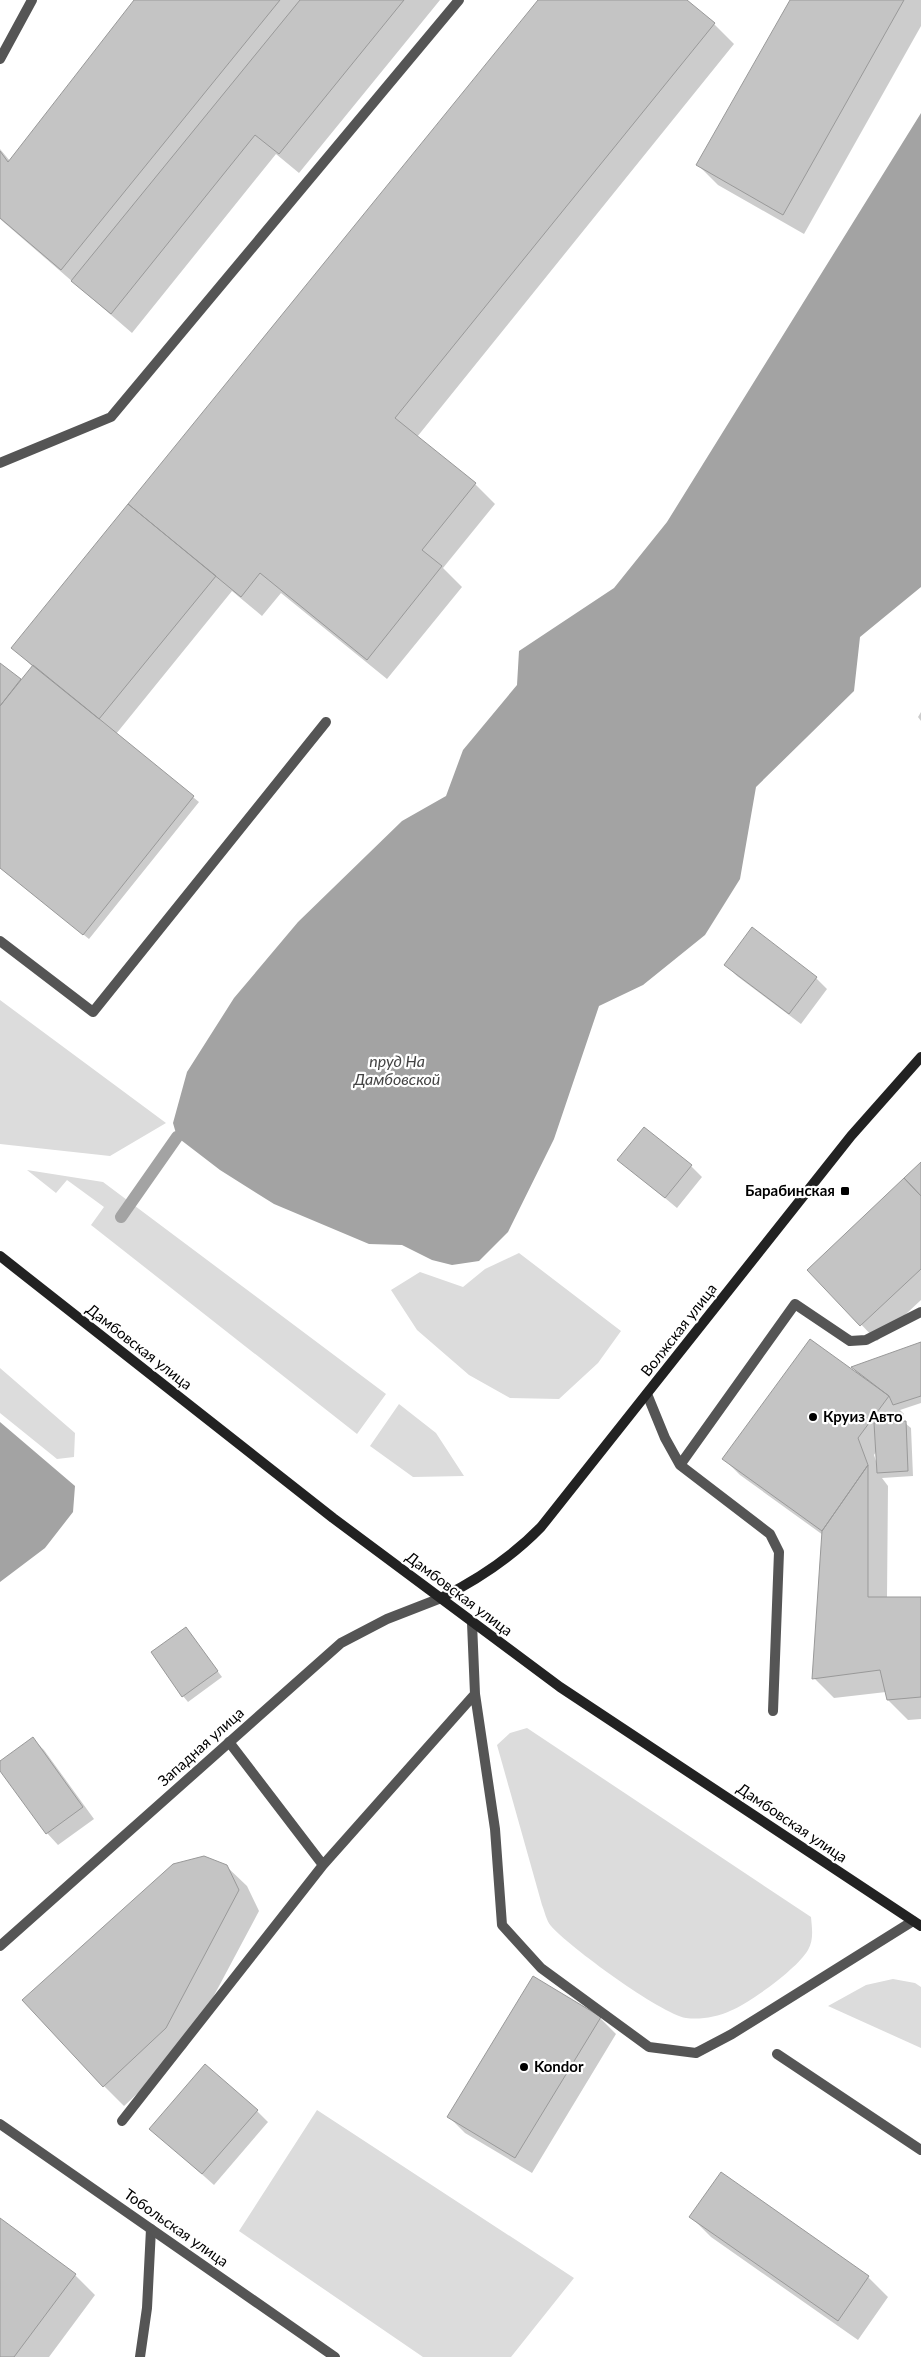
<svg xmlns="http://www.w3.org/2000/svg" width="921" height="2357" viewBox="0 0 921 2357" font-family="Lato,sans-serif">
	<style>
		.green { fill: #dcdcdc }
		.water { fill: #a3a3a3 }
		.shadow { fill: #0003; fill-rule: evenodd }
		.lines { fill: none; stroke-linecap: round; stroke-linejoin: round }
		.stream { stroke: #a3a3a3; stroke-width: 12 }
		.building { fill: #c4c4c4; stroke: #999 }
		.lane { stroke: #555; stroke-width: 10 }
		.street { stroke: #555; stroke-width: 10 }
		.secondary { stroke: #222; stroke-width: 10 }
		.poi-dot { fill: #000; stroke: #fff; stroke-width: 2 }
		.labels { text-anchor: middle; stroke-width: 4.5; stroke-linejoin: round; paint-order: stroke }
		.poi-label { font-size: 15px; font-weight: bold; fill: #000; stroke: #fff; text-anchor: start }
		.street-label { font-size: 15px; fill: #000; stroke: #fff }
		.water-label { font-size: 16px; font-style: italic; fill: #444; stroke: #fff }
	</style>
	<rect width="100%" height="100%" fill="#fff"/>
	<path class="green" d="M 0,1000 L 166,1123 L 110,1156 L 0,1144 Z
		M 27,1170 L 103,1182 L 386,1394 L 357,1434 L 91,1225 L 104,1207 L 67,1180 L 56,1193 Z
		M 519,1253 L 621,1331 L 598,1363 L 559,1399 L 510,1398 L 469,1375 L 417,1330 L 391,1290 L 420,1272 L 463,1287 L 485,1269 Z
		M 0,1368 L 75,1433 L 74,1457 L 57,1459 L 0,1413 Z
		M 399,1404 L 436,1433 L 464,1476 L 413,1477 L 370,1446 Z
		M 527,1728 L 811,1917 C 812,1929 814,1939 808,1950 C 797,1969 751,2002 730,2011 C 717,2017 700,2020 686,2018 C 661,2014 568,1946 551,1926 C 546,1920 545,1912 542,1905 L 497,1745 L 510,1733 Z
		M 893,1979 L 915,1983 L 921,1987 L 921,2048 L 828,2006 L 866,1985 Z
		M 317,2110 L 574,2278 L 511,2357 L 423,2357 L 239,2231 Z"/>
	<path class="water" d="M 921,113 L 921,587 L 860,637 L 854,691 L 756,787 L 740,879 L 705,935 L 643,985 L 599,1006 L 554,1139 L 508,1232 L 479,1261 L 452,1265 L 432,1260 L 402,1245 L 369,1244 L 274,1204 L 220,1170 L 177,1137 L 173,1123 L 187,1072 L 234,998 L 298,922 L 402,821 L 446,796 L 463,750 L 517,685 L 519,651 L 614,588 L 667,522 Z
		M 0,1422 L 75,1486 L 73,1512 L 45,1548 L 0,1582 Z"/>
	<path class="shadow" d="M 135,0 L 440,0 L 299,173 L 276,154 L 132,333 L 0,219 L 0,149 L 10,161 Z
		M 539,0 L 685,0 L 714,24 L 734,44 L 417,437 L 475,484 L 495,504 L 443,568 L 462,587 L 387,679 L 281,593 L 262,616 L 232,591 L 116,734 L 199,802 L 89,939 L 0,868 L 0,665 L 21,682 L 33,667 L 13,648 Z
		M 791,0 L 921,0 L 921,26 L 804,234 L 718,185 L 698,165 Z
		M 921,712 L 921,721 L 918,717 Z
		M 726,965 L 816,978 L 827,989 L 801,1024 L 737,976 Z
		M 619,1160 L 691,1166 L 702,1177 L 677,1208 Z
		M 921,1164 L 921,1300 L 877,1341 L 809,1270 Z
		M 921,1343 L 921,1403 L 900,1410 L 904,1414 L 897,1423 L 905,1423 L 911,1428 L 913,1476 L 882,1478 L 888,1486 L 887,1598 L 921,1598 L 921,1719 L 908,1720 L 888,1700 L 886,1692 L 834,1698 L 814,1678 L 823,1535 L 740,1475 L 724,1459 L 860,1377 L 853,1368 ZM 877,1450 L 877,1464 L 874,1455 Z
		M 186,1629 L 222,1677 L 188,1702 L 183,1696 Z
		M 33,1739 L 44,1750 L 94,1819 L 58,1845 L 47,1833 L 0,1769 L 0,1763 Z
		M 226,1866 L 247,1886 L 259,1911 L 186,2048 L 124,2106 L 104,2086 Z
		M 600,2018 L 616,2034 L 532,2173 L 465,2133 L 449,2117 Z
		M 257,2111 L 268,2122 L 214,2185 L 151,2129 Z
		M 721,2174 L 868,2277 L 888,2297 L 858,2340 L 711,2237 L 691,2217 Z
		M 0,2219 L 75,2275 L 95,2295 L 49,2357 L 0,2357 Z"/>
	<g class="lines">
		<path class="stream" d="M 121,1217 L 177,1137"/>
	</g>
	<path class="building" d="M 134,0 L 280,0 L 61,270 L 0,218 L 0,151 L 8,162 Z
		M 300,0 L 404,0 L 279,154 L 255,135 L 111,314 L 71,281 Z
		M 538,0 L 687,0 L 715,23 L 395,418 L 476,483 L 422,550 L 442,566 L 367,660 L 260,573 L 241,597 L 128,504 Z
		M 790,0 L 904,0 L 783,215 L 696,165 Z
		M 128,504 L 216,576 L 99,719 L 11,648 Z
		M 0,663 L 21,679 L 0,706 Z
		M 33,665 L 194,796 L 83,935 L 0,868 L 0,706 Z
		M 752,927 L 817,977 L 789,1014 L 724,965 Z
		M 644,1127 L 692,1165 L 665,1198 L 617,1160 Z
		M 921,1162 L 921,1196 L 904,1178 Z
		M 904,1178 L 921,1196 L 921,1269 L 860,1326 L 807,1270 Z
		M 810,1339 L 889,1396 L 858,1438 L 868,1465 L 822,1531 L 722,1459 Z
		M 921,1342 L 921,1396 L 893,1405 L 889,1396 L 851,1367 Z
		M 906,1421 L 908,1471 L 877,1473 L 874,1423 Z
		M 868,1465 L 868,1597 L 921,1597 L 921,1697 L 887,1700 L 880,1670 L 812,1679 L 822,1531 Z
		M 186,1627 L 218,1671 L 182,1697 L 151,1652 Z
		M 33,1737 L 83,1807 L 46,1834 L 0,1771 L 0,1761 Z
		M 204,1856 L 227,1865 L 239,1890 L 166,2028 L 103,2087 L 22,2000 L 173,1864 Z
		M 533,1976 L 601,2017 L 515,2158 L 447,2117 Z
		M 205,2064 L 258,2110 L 202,2174 L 149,2129 Z
		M 721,2172 L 869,2276 L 838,2321 L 689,2217 Z
		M 0,2218 L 76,2274 L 14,2357 L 0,2357 Z"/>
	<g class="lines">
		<path class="lane" d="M 0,59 L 32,0
			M 0,463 L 111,417 L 459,0
			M 0,941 L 93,1012 L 326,722
			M 647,1394 L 665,1438 L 680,1465 L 770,1534 L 779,1552 L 773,1711
			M 680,1465 L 795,1304 L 850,1341 L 866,1340 L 921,1312
			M 472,1623 L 475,1694 L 495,1829 L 502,1925 L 541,1968 L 649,2047 L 696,2053 L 732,2034 L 913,1921
			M 229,1742 L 323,1865
			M 777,2054 L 921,2150
			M 122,2121 L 323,1865 L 475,1694
			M 140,2357 L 147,2308 L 151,2229"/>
		<path class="street" d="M 0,1946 L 341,1643 L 387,1619 L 441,1598
			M 0,2124 L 335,2357"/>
		<path class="secondary" d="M 0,1256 L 333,1518 L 560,1687 L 921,1926
			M 441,1598 C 479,1579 511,1558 541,1527 L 851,1136 L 921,1057"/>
	</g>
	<g class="poi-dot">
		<rect x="840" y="1186" width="10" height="10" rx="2.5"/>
		<circle cx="813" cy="1417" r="5"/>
		<circle cx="524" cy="2067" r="5"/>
	</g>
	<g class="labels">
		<g class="poi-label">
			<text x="835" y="1196" text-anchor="end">Барабинская</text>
			<text x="823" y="1422">Круиз Авто</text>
			<text x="534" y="2072">Kondor</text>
		</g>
		<g class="street-label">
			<text transform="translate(679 1330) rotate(-52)" y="5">Волжская улица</text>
			<text transform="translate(139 1347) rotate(38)" y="5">Дамбовская улица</text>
			<text transform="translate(459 1594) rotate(37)" y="5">Дамбовская улица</text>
			<text transform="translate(201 1747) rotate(-42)" y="5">Западная улица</text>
			<text transform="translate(792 1823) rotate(34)" y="5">Дамбовская улица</text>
			<text transform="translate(176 2228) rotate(35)" y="5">Тобольская улица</text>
		</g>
		<g class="water-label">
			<text x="397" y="1067">пруд На<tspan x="397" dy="18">Дамбовской</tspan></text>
		</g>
	</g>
</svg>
